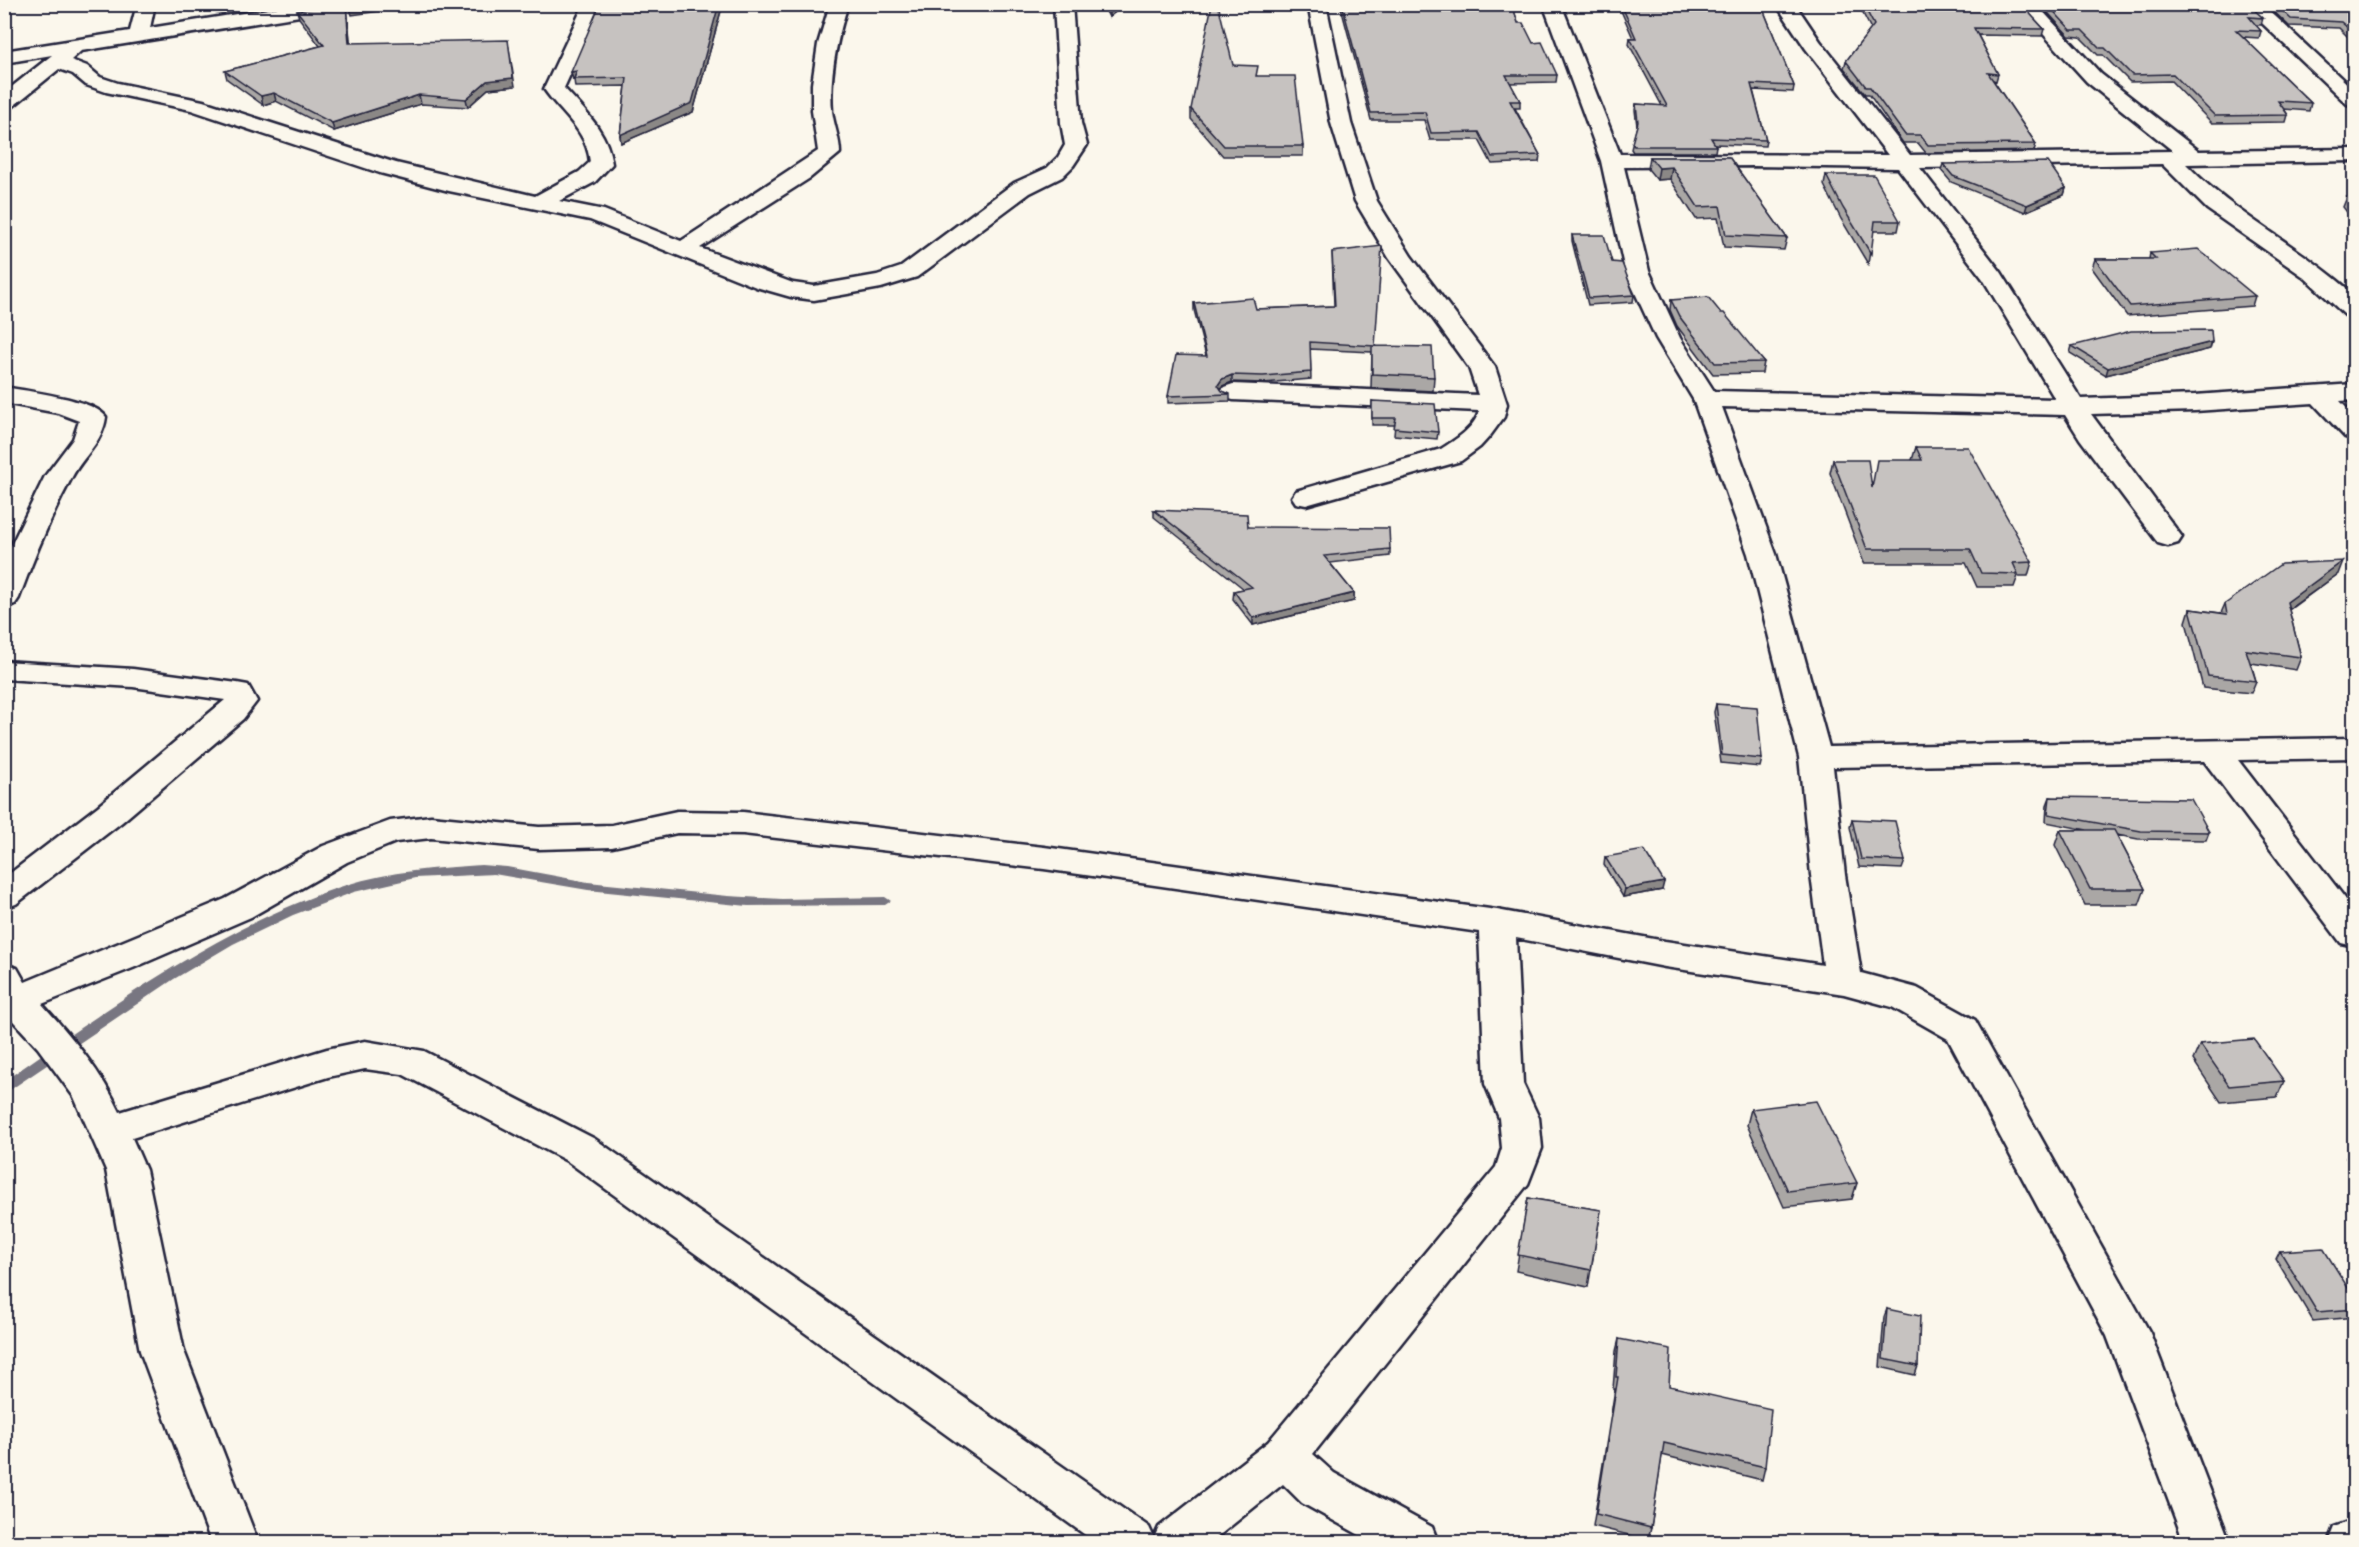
<svg xmlns="http://www.w3.org/2000/svg" width="2359" height="1547" viewBox="0 0 2359 1547" font-family="Mynerve,sans-serif">
	<style>
		.lines { fill: none; stroke-linecap: round; stroke-linejoin: round }
		.stream { fill: #787681; fill-rule: evenodd }
		.minor-casing { stroke: #22223b; stroke-width: 5 }
		.minor { fill: #fbf7ec; fill-rule: evenodd }
		.wall { fill: #aaa7a5; stroke: #22223b; stroke-width: 1.5 }
		.shaded-wall { fill: #8b8886; stroke: #22223b; stroke-width: 1.5 }
		.building { fill: #c6c2c0; stroke: #22223b; stroke-width: 1.5 }
	</style>
	<rect width="100%" height="100%" fill="#fbf7ec"/>
	<filter id="ink" filterUnits="userSpaceOnUse"><feTurbulence type="fractalNoise" baseFrequency=".0167" numOctaves="2"/><feDisplacementMap in="SourceGraphic" scale="12" xChannelSelector="R" yChannelSelector="G"/><feConvolveMatrix kernelMatrix="1 2 1 2 8 2 1 2 1" color-interpolation-filters="sRGB"/></filter>
	<g filter="url(#ink)">
		<g class="lines">
			<path class="stream" d="M 481,865 L 507,867 L 588,882 L 728,896 L 782,899 L 885,897 L 891,901 L 885,905 L 748,906 L 588,890 L 494,874 L 415,878 L 354,892 L 293,915 L 233,944 L 174,979 L 4,1094 L 4,1081 C 112,1006 220,926 346,885 C 390,871 436,868 481,865 Z"/>
			<defs>
				<path id="minor" d="M 137,4 L 155,4 L 150,28 L 299,4 L 346,4 L 344,8 L 337,10 L 81,51 L 71,60 L 87,66 L 100,77 L 118,83 L 203,101 L 396,163 L 535,196 L 579,172 L 590,162 C 587,130 561,114 544,89 L 584,4 L 602,4 L 564,88 C 585,111 608,132 612,164 L 595,182 L 559,201 L 604,210 L 681,241 L 818,151 L 812,111 L 812,84 L 818,44 L 830,4 L 848,4 C 837,39 829,75 832,111 C 834,126 840,139 840,153 L 810,178 L 700,248 L 793,283 L 814,286 L 877,275 L 901,267 L 1014,183 L 1047,168 L 1058,157 L 1065,145 L 1061,123 L 1054,4 L 1072,4 L 1081,123 L 1087,145 L 1073,166 L 1062,177 L 1030,193 L 917,277 L 881,288 L 814,300 L 791,297 L 756,287 L 590,220 L 449,191 L 380,173 L 191,110 L 106,92 L 86,85 L 73,74 L 59,69 L 11,108 L 4,110 L 4,93 L 52,55 L 4,63 L 4,51 L 130,31 Z
					M 1308,4 L 1326,4 L 1351,123 L 1377,201 L 1411,256 L 1495,367 L 1507,404 L 1504,417 L 1490,436 L 1480,447 L 1461,461 L 1306,505 L 1296,503 L 1292,497 L 1296,491 L 1441,449 C 1455,440 1475,428 1479,411 L 1233,400 L 1224,397 L 1220,392 L 1224,387 L 1233,384 L 1478,395 L 1469,368 L 1389,258 L 1355,201 L 1331,123 Z
					M 1543,4 L 1561,4 L 1620,154 L 1888,155 L 1806,49 L 1776,4 L 1795,4 L 1820,41 L 1910,155 L 2173,151 L 2087,82 L 2016,4 L 2036,4 L 2101,74 L 2199,151 L 2354,149 L 2354,161 L 2186,164 C 2236,216 2297,244 2350,291 L 2354,296 L 2354,317 L 2345,315 L 2304,277 L 2207,209 L 2162,164 L 1920,168 L 2001,272 L 2081,399 L 2195,395 L 2354,384 L 2354,400 L 2340,401 L 2354,416 L 2354,439 L 2345,437 L 2313,403 L 2195,411 L 2091,414 L 2182,537 L 2178,543 L 2168,546 L 2158,543 L 2080,439 L 2065,415 L 1722,407 L 1776,554 L 1829,747 L 2354,738 L 2354,758 L 2238,760 L 2354,910 L 2354,946 L 2341,943 L 2204,761 L 1833,767 L 1845,875 L 1861,973 L 1917,988 L 1975,1020 L 2150,1333 L 2230,1542 L 2184,1542 L 2107,1336 L 1948,1039 L 1892,1007 L 1844,994 L 1665,967 L 1516,938 L 1523,1084 L 1539,1118 L 1542,1148 L 1528,1184 L 1313,1454 L 1334,1473 L 1432,1527 L 1438,1542 L 1372,1542 L 1302,1503 L 1283,1484 L 1211,1542 L 1095,1542 L 567,1161 L 402,1074 L 365,1069 L 328,1077 L 132,1138 L 146,1170 L 184,1351 L 258,1542 L 211,1542 L 140,1351 L 106,1170 L 74,1097 L 38,1048 L 4,1011 L 4,964 L 17,968 L 25,982 L 225,899 L 323,846 L 390,821 L 431,816 L 539,827 L 612,825 L 677,811 L 743,812 L 1044,847 L 1497,910 L 1665,941 L 1823,965 L 1811,875 L 1799,757 L 1748,554 L 1693,399 L 1656,338 L 1625,271 L 1601,161 ZM 1754,166 L 1898,168 L 1983,279 L 2055,399 L 1714,391 L 1680,338 L 1649,271 L 1624,167 ZM 677,833 L 743,834 L 1044,869 L 1479,932 L 1485,1084 L 1499,1118 L 1502,1148 L 1496,1167 L 1268,1442 L 1159,1527 L 1154,1538 L 1149,1527 L 595,1139 L 424,1051 L 365,1041 L 327,1049 L 120,1112 C 101,1071 72,1037 42,1004 L 133,968 L 251,917 L 347,862 L 396,842 L 431,838 L 539,849 L 612,847 Z
					M 2242,4 L 2262,4 L 2354,90 L 2354,106 L 2347,104 Z
					M 4,387 C 27,391 94,399 106,417 C 103,442 83,456 72,477 C 51,516 34,557 19,598 L 15,604 L 4,607 L 4,560 L 45,476 L 73,439 L 79,421 L 58,413 L 4,403 Z
					M 4,661 L 133,669 L 237,683 L 248,685 L 257,701 L 243,719 L 122,822 L 16,904 L 4,908 L 4,878 L 98,806 L 225,700 L 133,687 L 4,679 Z
					M 2351,1521 L 2354,1521 L 2354,1542 L 2328,1542 L 2334,1527 Z"/>
			</defs>
			<use href="#minor" class="minor-casing"/>
			<use href="#minor" class="minor"/>
		</g>
		<path class="wall" d="M 347,4 L 350,43 L 515,86 L 488,89 L 468,107 L 421,104 L 334,131 L 276,101 L 263,105 L 227,79 L 225,71 L 320,46 L 299,18 L 297,11 L 336,5 Z
			M 600,4 L 721,11 L 693,112 L 621,143 L 620,135 L 626,86 L 575,87 L 574,80 L 573,80 Z
			M 1102,4 L 1154,4 L 1124,5 L 1109,17 Z
			M 1340,4 L 1512,4 L 1518,23 L 1557,75 L 1556,82 L 1510,83 L 1520,101 L 1520,108 L 1515,108 L 1540,155 L 1539,162 L 1492,164 L 1479,140 L 1430,140 L 1424,120 L 1371,120 Z
			M 1618,4 L 1761,4 L 1794,86 L 1793,92 L 1753,90 L 1766,140 L 1765,146 L 1715,144 L 1716,146 L 1715,152 L 1633,152 L 1631,149 L 1637,126 L 1635,110 L 1636,104 L 1662,106 L 1629,44 L 1630,38 L 1633,38 Z
			M 1858,4 L 2021,4 L 2044,29 L 2042,36 L 1978,35 L 1998,74 L 1996,81 L 1993,80 L 2036,144 L 2034,151 L 1926,153 L 1918,143 L 1903,143 L 1869,94 L 1865,94 L 1844,68 L 1846,61 L 1871,29 Z
			M 2040,4 L 2248,4 L 2263,18 L 2261,25 L 2255,25 L 2261,31 L 2259,38 L 2243,37 L 2311,103 L 2309,111 L 2284,109 L 2288,115 L 2286,122 L 2212,123 L 2171,81 L 2130,82 L 2103,55 L 2098,55 L 2080,37 L 2069,36 Z
			M 2266,4 L 2355,4 L 2355,44 L 2339,28 L 2289,26 Z
			M 1233,65 L 1257,76 L 1303,146 L 1303,156 L 1223,156 L 1191,119 L 1191,109 Z
			M 1650,157 L 1729,157 L 1787,238 L 1784,250 L 1724,247 L 1718,218 L 1696,219 L 1670,179 L 1657,180 L 1648,169 Z
			M 1943,164 L 2066,188 L 2064,195 L 2025,212 L 1951,182 L 1941,170 Z
			M 1826,175 L 1900,221 L 1898,231 L 1873,231 L 1868,264 L 1841,219 L 1824,185 Z
			M 2347,197 L 2355,197 L 2355,223 L 2343,207 Z
			M 1572,235 L 1612,262 L 1634,295 L 1633,302 L 1588,305 L 1572,241 Z
			M 1332,252 L 1375,346 L 1434,377 L 1433,391 L 1371,388 L 1372,352 L 1310,349 L 1311,379 L 1263,383 L 1232,382 L 1222,386 L 1220,388 L 1222,391 L 1230,394 L 1230,401 L 1168,403 L 1168,396 L 1206,356 L 1194,310 L 1194,303 L 1256,309 L 1334,306 Z
			M 2150,253 L 2255,296 L 2252,306 L 2127,316 L 2092,268 L 2095,259 L 2149,259 Z
			M 1671,300 L 1721,313 L 1764,362 L 1762,373 L 1713,374 L 1677,326 L 1670,310 Z
			M 2072,346 L 2210,349 L 2106,375 L 2070,353 Z
			M 1372,401 L 1438,432 L 1437,439 L 1394,435 L 1395,425 L 1372,425 Z
			M 1916,447 L 2032,562 L 2028,576 L 2018,576 L 2014,587 L 1977,587 L 1966,563 L 1864,563 L 1830,473 L 1833,460 L 1871,486 L 1912,460 Z
			M 1154,510 L 1248,527 L 1390,549 L 1390,556 L 1330,563 L 1354,593 L 1354,601 L 1253,625 L 1233,599 L 1234,591 L 1244,589 L 1154,517 Z
			M 2338,574 L 2289,610 L 2301,657 L 2296,670 L 2251,663 L 2256,681 L 2251,693 L 2203,688 L 2186,622 L 2190,609 L 2221,613 L 2225,604 Z
			M 1716,704 L 1762,759 L 1760,767 L 1721,763 L 1714,712 Z
			M 2050,797 L 2209,832 L 2206,840 L 2138,839 L 2117,835 L 2145,889 L 2139,905 L 2085,905 L 2055,845 L 2060,830 L 2087,830 L 2046,822 L 2047,805 Z
			M 1852,819 L 1905,861 L 1902,869 L 1859,867 L 1850,827 Z
			M 1605,857 L 1662,890 L 1623,897 L 1604,865 Z
			M 2200,1044 L 2284,1081 L 2277,1097 L 2221,1102 L 2193,1060 Z
			M 1751,1109 L 1857,1183 L 1852,1199 L 1784,1207 L 1747,1125 Z
			M 2355,1141 L 2355,1170 L 2346,1157 Z
			M 1528,1198 L 1601,1210 L 1588,1287 L 1516,1271 Z
			M 2280,1251 L 2355,1299 L 2355,1317 L 2313,1321 L 2276,1259 Z
			M 1887,1309 L 1918,1366 L 1915,1375 L 1880,1367 L 1884,1317 Z
			M 1619,1339 L 1669,1386 L 1765,1467 L 1762,1480 L 1662,1455 L 1651,1528 L 1648,1540 L 1593,1526 L 1615,1389 L 1613,1389 L 1616,1351 Z"/>
		<path class="shaded-wall" d="M 346,4 L 347,4 L 347,6 L 351,51 L 349,43 Z
			M 386,4 L 431,4 L 352,15 L 350,9 Z
			M 719,4 L 721,11 L 693,112 L 621,143 L 620,135 Z
			M 1117,4 L 1124,4 L 1124,5 L 1109,17 L 1109,11 Z
			M 509,48 L 515,86 L 488,89 L 468,107 L 466,99 L 487,81 Z
			M 577,71 L 574,79 L 574,80 L 573,80 L 571,72 Z
			M 274,93 L 276,101 L 263,105 L 261,96 Z
			M 419,95 L 421,104 L 334,131 L 332,123 Z
			M 1672,167 L 1670,179 L 1657,180 L 1659,168 Z
			M 2066,188 L 2064,195 L 2025,212 L 2027,205 Z
			M 2212,342 L 2210,349 L 2106,375 L 2108,368 Z
			M 1232,375 L 1232,382 L 1222,386 L 1218,392 L 1218,385 L 1222,379 Z
			M 2343,561 L 2338,574 L 2282,614 L 2287,602 Z
			M 1354,593 L 1354,601 L 1253,625 L 1253,618 Z
			M 1664,882 L 1662,890 L 1623,897 L 1625,889 Z"/>
		<path class="building" d="M 336,4 L 346,4 L 349,43 L 508,40 L 513,78 L 487,81 L 466,99 L 419,95 L 332,123 L 274,93 L 261,96 L 225,71 L 324,45 L 297,11 Z
			M 349,4 L 386,4 L 350,9 Z
			M 600,4 L 719,4 L 692,103 L 620,135 L 627,78 L 574,79 L 577,71 L 571,72 Z
			M 1105,4 L 1117,4 L 1109,11 Z
			M 1212,4 L 1218,4 L 1233,65 L 1258,66 L 1256,76 L 1295,76 L 1303,146 L 1224,146 L 1191,109 Z
			M 1342,4 L 1512,4 L 1518,23 L 1523,23 L 1533,43 L 1542,42 L 1557,75 L 1506,75 L 1520,101 L 1510,101 L 1540,155 L 1492,157 L 1479,132 L 1431,133 L 1425,112 L 1371,113 Z
			M 1621,4 L 1761,4 L 1794,86 L 1751,84 L 1766,140 L 1711,138 L 1716,146 L 1634,146 L 1632,143 L 1638,122 L 1636,104 L 1667,106 L 1630,38 L 1636,38 Z
			M 1863,4 L 2021,4 L 2044,29 L 1974,28 L 1998,74 L 1988,73 L 2036,144 L 1928,145 L 1920,135 L 1905,135 L 1870,87 L 1866,87 L 1846,61 L 1874,25 Z
			M 2047,4 L 2248,4 L 2263,18 L 2249,17 L 2261,31 L 2236,30 L 2311,103 L 2278,101 L 2288,115 L 2215,116 L 2173,74 L 2132,75 L 2105,48 L 2100,48 L 2082,30 L 2071,30 Z
			M 2275,4 L 2355,4 L 2355,34 L 2341,22 L 2291,19 Z
			M 1650,157 L 1729,157 L 1787,238 L 1726,235 L 1720,206 L 1698,207 L 1672,167 L 1659,168 Z
			M 2048,162 L 2066,188 L 2027,205 L 1953,176 L 1943,164 Z
			M 1826,175 L 1874,175 L 1900,221 L 1875,221 L 1871,254 L 1843,208 Z
			M 2347,197 L 2355,197 L 2355,208 Z
			M 1572,235 L 1604,235 L 1612,262 L 1622,263 L 1634,295 L 1589,298 Z
			M 1382,246 L 1375,346 L 1310,342 L 1311,372 L 1263,376 L 1232,375 L 1222,379 L 1218,385 L 1222,391 L 1230,394 L 1168,396 L 1176,355 L 1207,356 L 1194,303 L 1253,298 L 1256,309 L 1335,306 L 1332,252 Z
			M 2198,249 L 2255,296 L 2130,306 L 2095,259 L 2156,259 L 2150,253 Z
			M 1708,297 L 1721,313 L 1724,313 L 1764,362 L 1715,363 L 1679,316 L 1671,300 Z
			M 2211,330 L 2212,342 L 2108,368 L 2072,346 L 2131,331 Z
			M 1372,346 L 1432,347 L 1434,377 L 1372,374 Z
			M 1372,401 L 1435,404 L 1438,432 L 1394,428 L 1396,418 L 1372,418 Z
			M 1916,447 L 1968,447 L 2032,562 L 2013,563 L 2018,574 L 1981,573 L 1970,549 L 1867,549 L 1833,460 L 1868,460 L 1872,488 L 1877,460 L 1922,460 Z
			M 1154,510 L 1247,514 L 1248,527 L 1389,528 L 1390,549 L 1324,556 L 1354,593 L 1253,618 L 1234,591 L 1252,587 Z
			M 2343,561 L 2287,602 L 2301,657 L 2246,650 L 2256,681 L 2208,676 L 2190,609 L 2227,614 L 2225,604 L 2281,564 Z
			M 1716,704 L 1757,707 L 1762,759 L 1722,755 Z
			M 2050,797 L 2191,799 L 2209,832 L 2141,831 L 2048,814 Z
			M 1852,819 L 1895,821 L 1905,861 L 1861,859 Z
			M 2060,830 L 2114,830 L 2145,889 L 2090,889 Z
			M 1644,850 L 1664,882 L 1625,889 L 1605,857 Z
			M 2254,1039 L 2284,1081 L 2229,1086 L 2200,1044 Z
			M 1816,1101 L 1857,1183 L 1788,1191 L 1751,1109 Z
			M 1528,1198 L 1601,1210 L 1591,1270 L 1518,1255 Z
			M 2323,1248 L 2355,1299 L 2355,1309 L 2317,1312 L 2280,1251 Z
			M 1887,1309 L 1920,1316 L 1918,1366 L 1883,1359 Z
			M 1619,1339 L 1671,1349 L 1669,1386 L 1771,1409 L 1765,1467 L 1664,1443 L 1651,1528 L 1596,1514 L 1618,1377 L 1616,1377 Z"/>
	</g>
	<rect width="2359" height="1547" fill="none" stroke="#fbf7ec" stroke-width="24"/>
	<rect x="12" y="12" width="2335" height="1523" fill="none" stroke="#22223b" stroke-width="2" filter="url(#ink)"/>
</svg>
